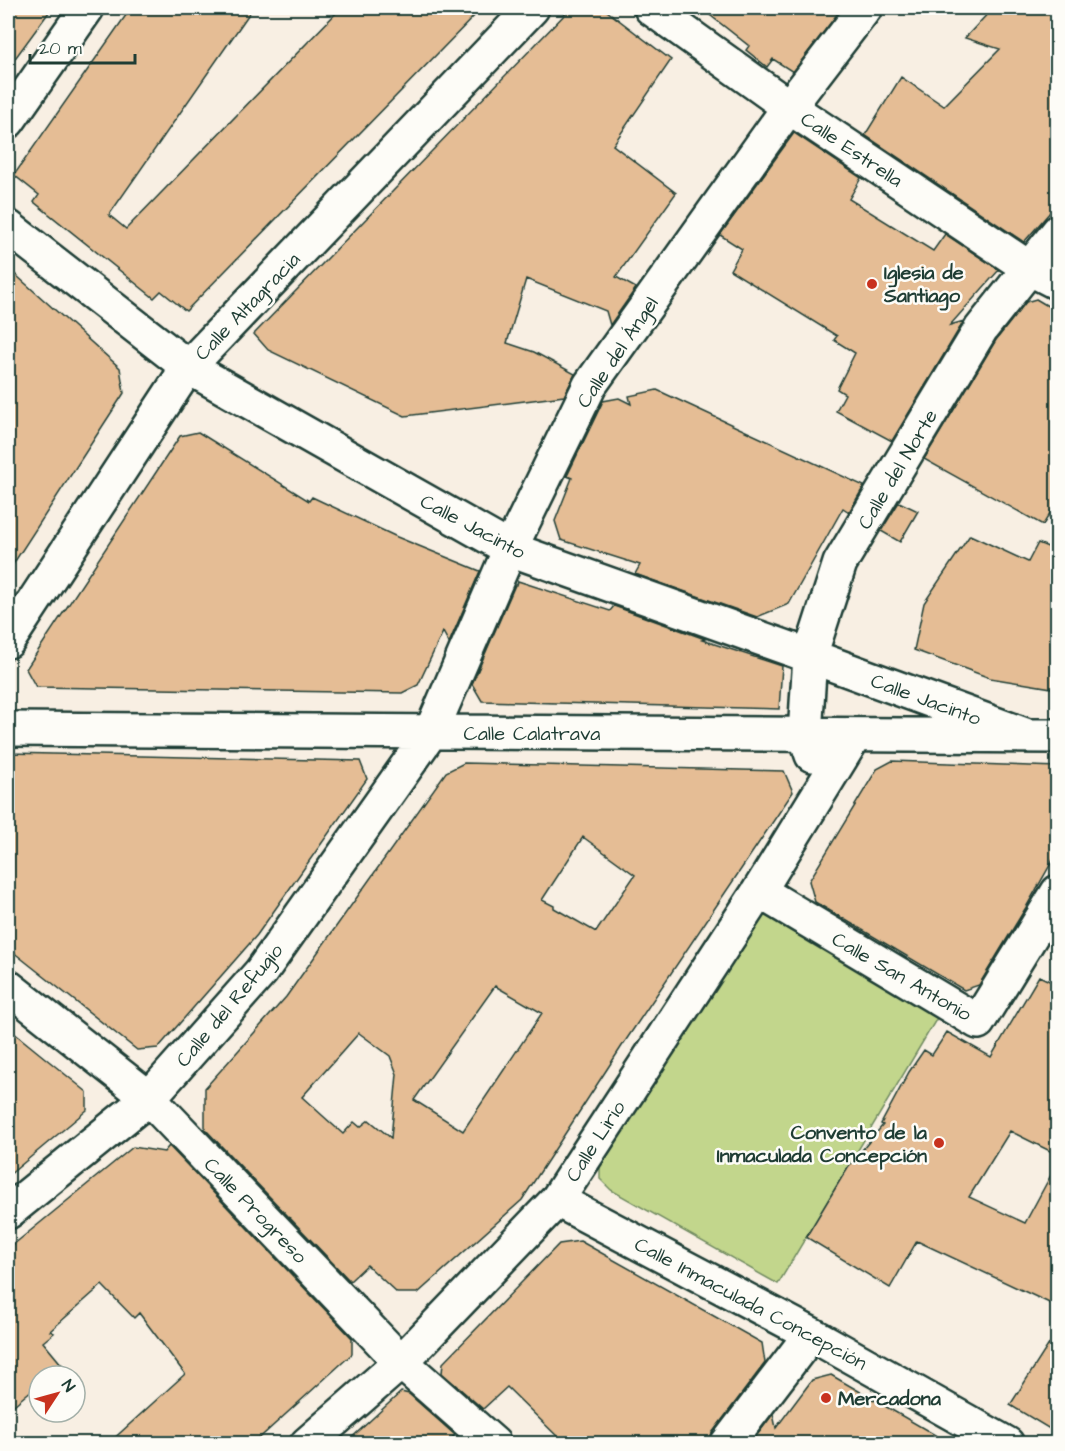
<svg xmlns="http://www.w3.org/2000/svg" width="1065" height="1451" viewBox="0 0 1065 1451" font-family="'Architects Daughter',sans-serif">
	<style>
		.green { fill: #c2d68c; stroke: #708a60; stroke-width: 1.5 }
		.building { fill: #e5bd95; stroke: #1f3d34; stroke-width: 1.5; fill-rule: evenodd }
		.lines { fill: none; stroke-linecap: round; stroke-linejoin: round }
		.minor-casing { stroke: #1f3d34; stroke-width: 38 }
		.minor { stroke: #fdfcf7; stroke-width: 33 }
		.poi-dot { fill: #c8321e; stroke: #fdfcf7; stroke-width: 2 }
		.labels { text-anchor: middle; stroke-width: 5; stroke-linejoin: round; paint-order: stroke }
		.street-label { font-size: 20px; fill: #1f3d34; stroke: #fdfcf7 }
		.poi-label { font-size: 20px; font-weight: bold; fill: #1f3d34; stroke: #fdfcf7; text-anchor: start }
	</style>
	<rect width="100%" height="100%" fill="#f8efe3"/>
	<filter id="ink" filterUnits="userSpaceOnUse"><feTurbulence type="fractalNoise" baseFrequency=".0167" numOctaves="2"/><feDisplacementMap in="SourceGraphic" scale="12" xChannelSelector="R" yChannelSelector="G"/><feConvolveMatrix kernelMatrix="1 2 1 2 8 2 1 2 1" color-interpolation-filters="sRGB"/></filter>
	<g filter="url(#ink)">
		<path class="green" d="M 770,914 L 940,1013 L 778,1284 L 611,1190 L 600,1179 L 600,1153 L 761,917 Z"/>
		<path class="building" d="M 8,8 L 52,8 L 8,68 Z
			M 131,8 L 253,8 L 109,215 L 126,229 L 341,8 L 482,8 L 186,311 L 161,291 L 154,298 L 34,202 L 39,195 L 14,175 Z
			M 571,8 L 603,8 L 671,60 L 613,145 L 676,193 L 616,277 L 636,288 L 610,325 L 606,311 L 526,279 L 507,343 L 534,352 L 575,374 L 564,396 L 405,416 L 268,350 L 254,334 Z
			M 701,8 L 842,8 L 793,72 L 773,59 L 767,67 L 746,50 L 749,46 Z
			M 993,8 L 1058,8 L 1058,203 L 1024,242 L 865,135 L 901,77 L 944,106 L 1000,49 L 965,38 Z
			M 794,133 L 861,178 L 849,199 L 933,251 L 945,234 L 999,270 L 950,325 L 964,321 L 892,441 L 836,411 L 845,394 L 837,389 L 855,353 L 834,340 L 837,336 L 730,270 L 742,249 L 720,235 Z
			M 8,268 L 120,368 L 124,393 L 8,572 Z
			M 1036,299 L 1058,312 L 1058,500 L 1043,525 L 924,459 L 996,340 L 1026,302 Z
			M 657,390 L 864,486 L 849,512 L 843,508 L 789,604 L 757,617 L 635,574 L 640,565 L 561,540 L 555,521 L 572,478 L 567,476 L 603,401 L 619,398 L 631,404 L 629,396 Z
			M 198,432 L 309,501 L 312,497 L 397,537 L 480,571 L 449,643 L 443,632 L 418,685 L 402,693 L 36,687 L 26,669 L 180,436 Z
			M 899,502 L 918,511 L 900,542 L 881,531 Z
			M 970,535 L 1028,562 L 1038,543 L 1058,551 L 1058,689 L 990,678 L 914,650 L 924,603 Z
			M 518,581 L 610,611 L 614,606 L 705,639 L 702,640 L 782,666 L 779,709 L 482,701 L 472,684 L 515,585 L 517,585 Z
			M 8,753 L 360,761 L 367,779 L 257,935 L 158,1048 L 137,1050 L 8,948 Z
			M 892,761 L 1058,767 L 1058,851 L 1025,909 L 979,985 L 964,990 L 815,902 L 809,881 L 877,769 Z
			M 464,763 L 784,771 L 793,792 L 622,1046 L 522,1200 L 418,1293 L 397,1293 L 367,1265 L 350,1281 L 205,1129 L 205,1088 L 286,997 L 446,772 ZM 583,837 L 635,875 L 596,932 L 554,908 L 554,906 L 542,900 ZM 495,986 L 542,1013 L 463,1131 L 414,1100 ZM 359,1033 L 390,1056 L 397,1074 L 391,1138 L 369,1120 L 360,1127 L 354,1122 L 343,1134 L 302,1097 Z
			M 1039,976 L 1058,985 L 1058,1155 L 1010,1131 L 969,1197 L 1025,1223 L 1058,1162 L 1058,1307 L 917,1241 L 890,1288 L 806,1237 L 848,1167 L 883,1125 L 881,1124 L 909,1072 L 924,1050 L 932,1055 L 947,1032 L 991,1057 Z
			M 8,1028 L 87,1092 L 87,1110 L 8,1176 Z
			M 169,1146 L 352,1338 L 352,1354 L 254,1443 L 109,1443 L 185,1374 L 139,1313 L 134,1318 L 102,1285 L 50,1331 L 54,1333 L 43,1342 L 62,1365 L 49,1376 L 39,1376 L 39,1384 L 8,1410 L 8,1249 L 133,1147 L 164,1152 Z
			M 580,1241 L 762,1343 L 765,1363 L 712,1433 L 709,1443 L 564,1443 L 507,1387 L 483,1409 L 442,1373 L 443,1363 L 559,1244 Z
			M 1058,1330 L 1058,1434 L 1010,1405 Z
			M 831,1375 L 949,1443 L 751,1443 L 773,1414 L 776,1428 L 812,1380 Z
			M 401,1392 L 409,1394 L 455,1435 L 446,1443 L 346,1443 Z"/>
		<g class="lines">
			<defs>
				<path id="minor" d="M 651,8 L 789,107 L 1029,268 L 1058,283
					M 8,121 L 87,8
					M 8,227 L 188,367 L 510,549 L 810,656 L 1025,735
					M 8,641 L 188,367 L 532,8
					M 8,729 L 1058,736
					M 812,755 L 805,735 L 810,656 L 840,563 L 981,329 L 1058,232
					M 759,891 L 978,1022 L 1058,892
					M 8,987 L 149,1098 L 401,1362 L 494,1444
					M 557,1200 L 811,1334 L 1007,1444
					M 8,1212 L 149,1098 L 261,972 L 431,732 L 510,549 L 590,385 L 789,107 L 865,8
					M 307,1444 L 401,1362 L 557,1200 L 759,891 L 855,735
					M 727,1444 L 811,1334"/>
			</defs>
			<use href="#minor" class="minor-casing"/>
			<use href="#minor" class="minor"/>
		</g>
	</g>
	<g class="poi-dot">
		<circle cx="872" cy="284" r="6"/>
		<circle cx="939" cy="1143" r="6"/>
		<circle cx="826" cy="1398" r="6"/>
	</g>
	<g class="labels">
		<g class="street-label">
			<text transform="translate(852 149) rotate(34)" y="7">Calle Estrella</text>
			<text transform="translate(247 306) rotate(-46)" y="7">Calle Altagracia</text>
			<text transform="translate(617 352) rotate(-56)" y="7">Calle del Ángel</text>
			<text transform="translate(897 469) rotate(-59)" y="7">Calle del Norte</text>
			<text transform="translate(473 526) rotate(28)" y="7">Calle Jacinto</text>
			<text transform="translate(926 699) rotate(20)" y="7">Calle Jacinto</text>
			<text x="532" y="740">Calle Calatrava</text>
			<text transform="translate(902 976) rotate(30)" y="7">Calle San Antonio</text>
			<text transform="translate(229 1005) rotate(-50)" y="7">Calle del Refugio</text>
			<text transform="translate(595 1141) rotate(-57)" y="7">Calle Lirio</text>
			<text transform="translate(256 1210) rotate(46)" y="7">Calle Progreso</text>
			<text transform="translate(751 1303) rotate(28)" y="7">Calle Inmaculada Concepción</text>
		</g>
		<g class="poi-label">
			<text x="884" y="279">Iglesia de<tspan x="884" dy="23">Santiago</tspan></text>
			<text x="927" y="1139" text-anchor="end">Convento de la<tspan x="927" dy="23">Inmaculada Concepción</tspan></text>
			<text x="838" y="1405">Mercadona</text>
		</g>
	</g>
	<rect width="1065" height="1451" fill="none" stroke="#fdfcf7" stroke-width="30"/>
	<rect x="15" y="15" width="1035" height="1421" fill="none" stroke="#1f3d34" stroke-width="2" filter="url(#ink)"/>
	<g transform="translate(57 1394) rotate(54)"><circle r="28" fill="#fdfcf7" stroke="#a4b0a9" stroke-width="1.5"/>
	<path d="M0-4.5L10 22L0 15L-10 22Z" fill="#c8321e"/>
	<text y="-9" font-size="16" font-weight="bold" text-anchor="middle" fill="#1f3d34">N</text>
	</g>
	<path d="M30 54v9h105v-9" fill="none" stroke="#1f3d34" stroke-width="3"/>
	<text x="39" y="54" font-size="18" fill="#1f3d34" stroke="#fdfcf7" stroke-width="4.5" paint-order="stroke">20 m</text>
</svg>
